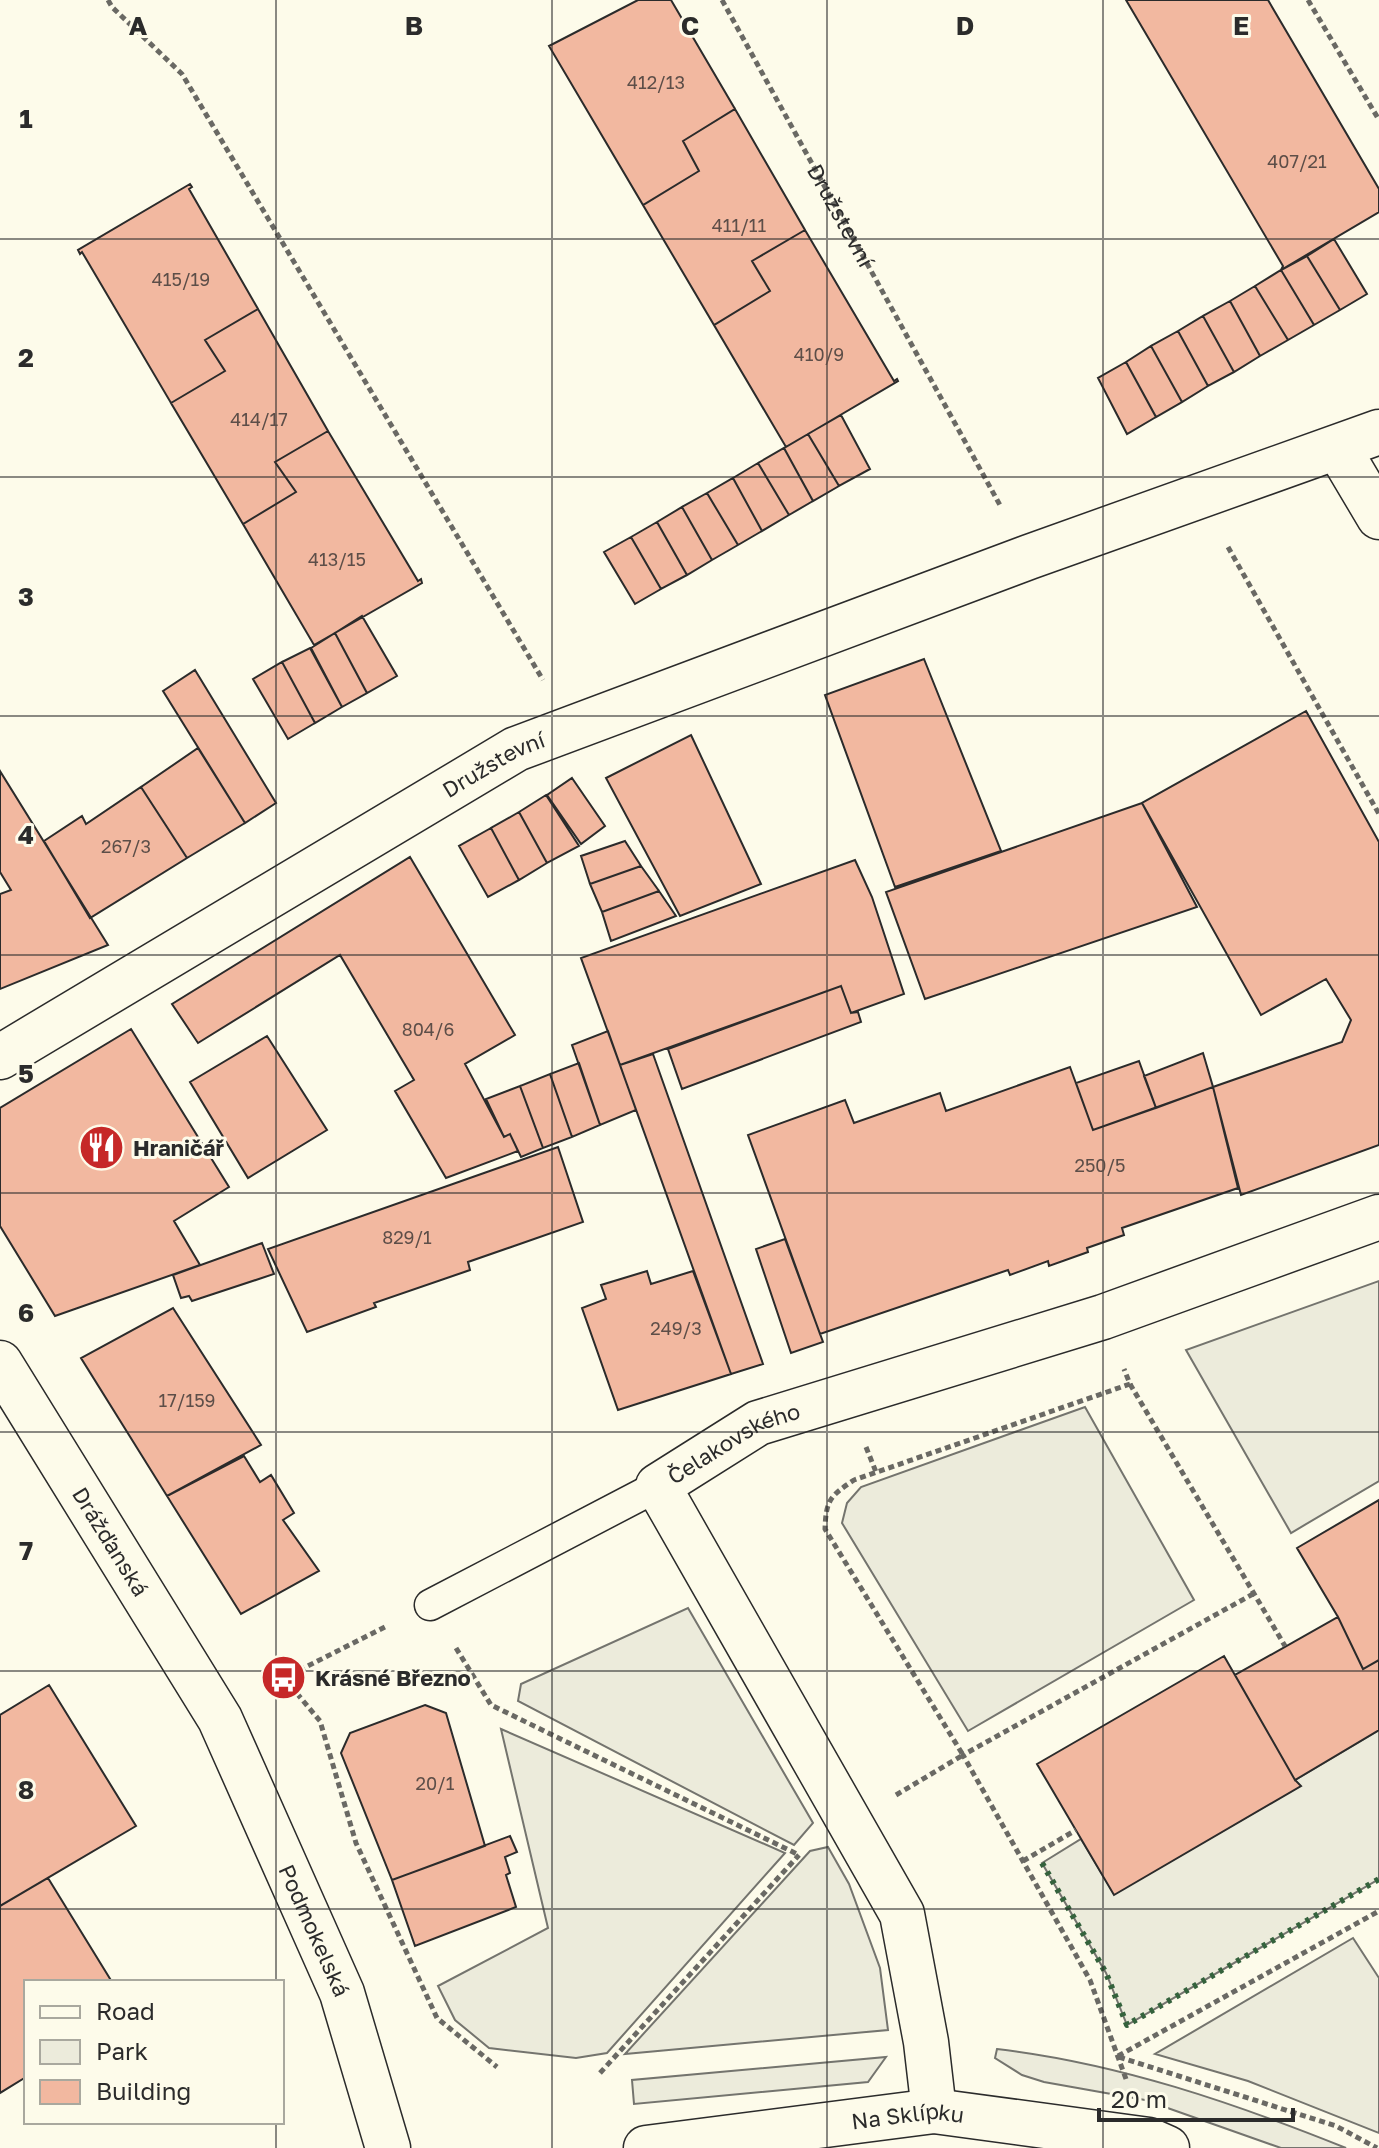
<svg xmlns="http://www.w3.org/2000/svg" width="1379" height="2148" viewBox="0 0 1379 2148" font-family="'Golos Text',sans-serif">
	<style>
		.green { fill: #ecebdb; stroke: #74746e; stroke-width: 2 }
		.building { fill: #f2b8a0; stroke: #2b2b2b; stroke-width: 2 }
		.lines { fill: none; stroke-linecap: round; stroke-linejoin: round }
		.lane-casing { stroke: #2b2b2b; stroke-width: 33 }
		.street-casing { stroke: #2b2b2b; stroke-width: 47 }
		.secondary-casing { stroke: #2b2b2b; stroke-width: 47 }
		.path { stroke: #6a6964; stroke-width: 5; stroke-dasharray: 6 4; stroke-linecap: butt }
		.lane { stroke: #fdfbea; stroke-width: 30 }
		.street { stroke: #fdfbea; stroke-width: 44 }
		.secondary { stroke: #fdfbea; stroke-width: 44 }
		.hedge { stroke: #34623c; stroke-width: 6; stroke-dasharray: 4 6; stroke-linecap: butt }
		.grid { fill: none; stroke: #2b2b2b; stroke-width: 2; stroke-opacity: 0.55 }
		.labels { text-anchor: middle; stroke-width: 6; stroke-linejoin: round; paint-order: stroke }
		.number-label { font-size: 18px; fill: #5d4e48 }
		.street-label { font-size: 22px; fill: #2b2b2b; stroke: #fdfbea }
		.poi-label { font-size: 22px; font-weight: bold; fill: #2b2b2b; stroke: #fdfbea; text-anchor: start }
		.grid-label { font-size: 26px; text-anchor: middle; font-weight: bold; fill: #2b2b2b; stroke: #fdfbea; stroke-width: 6; stroke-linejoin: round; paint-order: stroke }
	</style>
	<rect width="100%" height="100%" fill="#fdfbea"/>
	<path class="green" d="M 1379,1281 L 1379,1481 L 1291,1533 L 1186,1350 Z
		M 1085,1407 L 1194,1600 L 968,1731 L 842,1523 L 847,1503 L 861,1487 Z
		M 688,1608 L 813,1823 L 794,1845 L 518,1701 L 521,1684 Z
		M 501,1729 L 785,1853 L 607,2053 L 576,2058 L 489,2048 L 455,2020 L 438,1986 L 548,1928 Z
		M 1379,1730 L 1379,1879 L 1127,2025 L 1106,1973 L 1042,1863 L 1081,1839 L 1114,1894 L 1300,1786 L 1295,1780 Z
		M 828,1847 L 849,1884 L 880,1968 L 888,2030 L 625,2054 L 810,1851 Z
		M 1353,1938 L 1379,1978 L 1379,2133 L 1248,2081 L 1155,2054 Z
		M 997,2049 C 1118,2063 1234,2103 1346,2148 L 1281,2148 L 1145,2100 L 1044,2082 L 1022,2075 L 995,2058 Z
		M 886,2057 L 868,2082 L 634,2104 L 632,2080 Z"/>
	<path class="building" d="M 638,0 L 671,0 L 735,109 L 683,141 L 699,171 L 643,205 L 549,46 Z
		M 1126,0 L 1268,0 L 1379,189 L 1379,212 L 1281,270 L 1283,266 Z
		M 735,109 L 805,230 L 752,261 L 770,291 L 714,325 L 643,205 L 699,171 L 683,141 Z
		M 190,184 L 192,187 L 189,189 L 258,309 L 205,340 L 225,371 L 171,403 L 82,252 L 80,254 L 78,250 Z
		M 805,230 L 894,381 L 897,379 L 898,381 L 786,447 L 714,325 L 770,291 L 752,261 Z
		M 1334,239 L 1367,294 L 1340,310 L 1307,256 Z
		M 1307,256 L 1340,310 L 1314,325 L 1281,270 Z
		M 1281,270 L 1314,325 L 1288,340 L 1255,286 Z
		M 1255,286 L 1288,340 L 1260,356 L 1230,301 Z
		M 1230,301 L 1260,356 L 1234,372 L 1203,316 Z
		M 258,309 L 328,431 L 275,462 L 296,492 L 243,524 L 171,403 L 225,371 L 205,340 Z
		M 1203,316 L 1234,372 L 1208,386 L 1178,331 Z
		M 1178,331 L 1208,386 L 1182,402 L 1151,346 Z
		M 1151,346 L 1182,402 L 1156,417 L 1126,362 Z
		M 1126,362 L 1156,417 L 1127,434 L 1098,378 Z
		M 841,415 L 870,469 L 839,486 L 808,434 Z
		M 328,431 L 418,581 L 421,579 L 422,583 L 314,645 L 243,524 L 296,492 L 275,462 Z
		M 808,434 L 839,486 L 813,501 L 784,448 Z
		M 784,448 L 813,501 L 789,515 L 758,463 Z
		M 758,463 L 789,515 L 762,531 L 733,478 Z
		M 733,478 L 762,531 L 738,545 L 707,493 Z
		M 707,493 L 738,545 L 712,560 L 682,507 Z
		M 682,507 L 712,560 L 687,575 L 657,522 Z
		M 657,522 L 687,575 L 661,589 L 631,537 Z
		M 631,537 L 661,589 L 635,604 L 604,552 Z
		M 362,616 L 397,676 L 367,693 L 335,633 Z
		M 335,633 L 367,693 L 342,707 L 311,648 Z
		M 310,648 L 342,707 L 315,723 L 282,662 Z
		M 924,659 L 1001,851 L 895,887 L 825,695 Z
		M 282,662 L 315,723 L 288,739 L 253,679 Z
		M 195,670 L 276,803 L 245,823 L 163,691 Z
		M 1306,711 L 1379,842 L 1379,1145 L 1241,1195 L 1213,1087 L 1342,1042 L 1351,1020 L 1326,979 L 1261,1015 L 1142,803 Z
		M 691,735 L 761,884 L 680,916 L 606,778 Z
		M 198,748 L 245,823 L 187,858 L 141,787 Z
		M 0,771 L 108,945 L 0,989 L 0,894 L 11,890 L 0,872 Z
		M 572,778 L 605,826 L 581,844 L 547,795 Z
		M 141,787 L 187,858 L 90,918 L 44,841 L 82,816 L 86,824 Z
		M 546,795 L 579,846 L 547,863 L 519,812 Z
		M 1142,803 L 1197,907 L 925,999 L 886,892 Z
		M 519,812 L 547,863 L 519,880 L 491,828 Z
		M 491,828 L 519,880 L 488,897 L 459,846 Z
		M 625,841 L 641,866 L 590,884 L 581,856 Z
		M 410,857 L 515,1035 L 465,1064 L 504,1137 L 510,1134 L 518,1151 L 446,1178 L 395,1091 L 414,1080 L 340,955 L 198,1043 L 172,1004 Z
		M 855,860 L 872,897 L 904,994 L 851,1013 L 841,986 L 620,1065 L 581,958 Z
		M 641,866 L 659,891 L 602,912 L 590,884 Z
		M 659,891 L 676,916 L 611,941 L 602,912 Z
		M 841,986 L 851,1013 L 858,1012 L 861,1022 L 682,1089 L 668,1049 Z
		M 131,1029 L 229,1187 L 174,1221 L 200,1265 L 55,1316 L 0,1226 L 0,1108 Z
		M 608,1031 L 636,1110 L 600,1125 L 572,1045 Z
		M 267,1036 L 327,1130 L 248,1178 L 190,1082 Z
		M 1203,1053 L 1213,1087 L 1156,1108 L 1144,1076 Z
		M 653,1054 L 763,1364 L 731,1374 L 620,1065 Z
		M 1139,1061 L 1156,1108 L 1093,1130 L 1076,1083 Z
		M 579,1063 L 600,1125 L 572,1137 L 550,1074 Z
		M 1070,1067 L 1093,1130 L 1213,1087 L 1238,1188 L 1122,1228 L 1124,1235 L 1087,1248 L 1088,1252 L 1049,1266 L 1048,1261 L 1010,1275 L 1008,1270 L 820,1334 L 748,1135 L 845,1100 L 854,1123 L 940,1093 L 946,1111 Z
		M 550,1074 L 572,1137 L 543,1148 L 520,1086 Z
		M 520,1086 L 543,1148 L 521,1157 L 510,1134 L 504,1137 L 486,1099 Z
		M 558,1147 L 583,1222 L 468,1262 L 470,1270 L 374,1303 L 376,1307 L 307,1332 L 268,1249 Z
		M 785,1239 L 823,1342 L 791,1353 L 756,1249 Z
		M 262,1243 L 274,1274 L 192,1301 L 189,1296 L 181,1298 L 173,1275 Z
		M 647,1271 L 651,1284 L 693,1271 L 731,1374 L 618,1410 L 582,1308 L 606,1299 L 601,1285 Z
		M 173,1308 L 261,1445 L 167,1496 L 81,1358 Z
		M 244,1456 L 260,1482 L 271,1475 L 294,1513 L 283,1520 L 319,1571 L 241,1614 L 167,1496 Z
		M 1379,1500 L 1379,1660 L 1363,1669 L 1338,1617 L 1297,1548 Z
		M 1338,1617 L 1363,1669 L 1379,1660 L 1379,1730 L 1295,1780 L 1235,1675 Z
		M 1224,1656 L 1295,1780 L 1301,1786 L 1114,1895 L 1037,1764 Z
		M 49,1685 L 136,1826 L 0,1906 L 0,1715 Z
		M 425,1705 L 446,1713 L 485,1846 L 392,1880 L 341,1753 L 350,1733 Z
		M 510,1836 L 517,1852 L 505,1857 L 510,1873 L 506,1875 L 516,1907 L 415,1946 L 392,1880 Z
		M 48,1878 L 112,1982 L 26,1982 L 26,2077 L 0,2093 L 0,1906 Z"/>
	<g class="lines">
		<defs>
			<path id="lane" d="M 430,1605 L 658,1486"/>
			<g id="street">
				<path d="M 1338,448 L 1379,517"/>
				<path id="s2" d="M 0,1057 L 516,749 L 1029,557 L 1379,432"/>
				<path id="s3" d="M 934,2111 L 926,2042 L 902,1914 L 658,1486 L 758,1423 L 1103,1317 L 1379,1217"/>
				<path id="s4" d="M 646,2148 L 934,2111 L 1149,2140 L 1167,2148"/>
			</g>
			<g id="secondary">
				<path id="s5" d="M 0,1363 L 220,1719 L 342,1993 L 388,2148"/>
			</g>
		</defs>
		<use href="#lane" class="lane-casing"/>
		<use href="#street" class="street-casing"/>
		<use href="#secondary" class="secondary-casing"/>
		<g class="path">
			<path d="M 108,0 L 112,7 L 182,74 L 543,680"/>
			<path id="s1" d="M 722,0 L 1001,507"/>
			<path d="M 1308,0 L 1379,120"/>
			<path d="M 1228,547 L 1379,814"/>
			<path d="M 1130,1384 L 1285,1646"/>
			<path d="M 866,1447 L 876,1472"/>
			<path d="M 456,1648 L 491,1705 L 799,1855"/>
			<path d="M 261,1678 L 284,1678 L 387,1626"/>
			<path d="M 284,1678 L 320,1721 L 356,1843 L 437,2018 L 497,2067"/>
			<path d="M 896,1795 L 963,1755 L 825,1529 C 826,1500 830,1496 854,1480 L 1130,1384 L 1124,1369"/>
			<path d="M 1023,1861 L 1076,1830"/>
			<path d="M 1118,2056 L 1379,1911"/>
			<path d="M 1119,2057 L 1336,2126 L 1377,2148"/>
			<path d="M 600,2073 L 799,1855"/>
			<path d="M 1126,2079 L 1090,1980 L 963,1755 L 1253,1594"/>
		</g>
		<use href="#lane" class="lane"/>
		<use href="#street" class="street"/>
		<use href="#secondary" class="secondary"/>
		<path class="hedge" d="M 1042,1863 L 1106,1973 L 1127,2025 L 1379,1879"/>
	</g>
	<path class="grid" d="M 276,0 L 276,1982M 552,0 L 552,2148M 827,0 L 827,2148M 1103,0 L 1103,2148M 0,239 L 1379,239M 0,477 L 1379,477M 0,716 L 1379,716M 0,955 L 1379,955M 0,1193 L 1379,1193M 0,1432 L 1379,1432M 0,1671 L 1379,1671M 0,1909 L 1379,1909M 276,2122 L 276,2148"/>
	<defs>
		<symbol id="restaurant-disc" viewBox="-11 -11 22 22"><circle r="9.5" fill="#c62828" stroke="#fdfbea"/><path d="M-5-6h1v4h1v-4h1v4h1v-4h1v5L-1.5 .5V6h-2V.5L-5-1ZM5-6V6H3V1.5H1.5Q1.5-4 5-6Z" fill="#fff"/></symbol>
		<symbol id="bus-disc" viewBox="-11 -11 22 22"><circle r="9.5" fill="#c62828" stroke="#fdfbea"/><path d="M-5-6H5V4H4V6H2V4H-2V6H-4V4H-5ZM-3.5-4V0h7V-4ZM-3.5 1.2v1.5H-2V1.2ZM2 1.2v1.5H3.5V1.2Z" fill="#fff"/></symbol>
	</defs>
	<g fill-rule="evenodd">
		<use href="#restaurant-disc" x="76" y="1122" width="51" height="51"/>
		<use href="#bus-disc" x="258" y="1652" width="51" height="51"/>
	</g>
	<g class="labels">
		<g class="number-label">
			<text x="656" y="89">412/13</text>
			<text x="1297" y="168">407/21</text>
			<text x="739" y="232">411/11</text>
			<text x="181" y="286">415/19</text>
			<text x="819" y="361">410/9</text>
			<text x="259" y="426">414/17</text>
			<text x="337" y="566">413/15</text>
			<text x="126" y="853">267/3</text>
			<text x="428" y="1036">804/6</text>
			<text x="1100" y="1172">250/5</text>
			<text x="407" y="1244">829/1</text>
			<text x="676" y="1335">249/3</text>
			<text x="187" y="1407">17/159</text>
			<text x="435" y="1790">20/1</text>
		</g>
		<g class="street-label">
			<text dy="8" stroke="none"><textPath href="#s1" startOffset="246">Družstevní</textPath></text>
			<text dy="8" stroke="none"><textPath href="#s2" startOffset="574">Družstevní</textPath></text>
			<text dy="8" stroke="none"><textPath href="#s3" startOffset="780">Čelakovského</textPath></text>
			<text dy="8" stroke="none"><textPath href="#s5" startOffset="210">Drážďanská</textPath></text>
			<text dy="8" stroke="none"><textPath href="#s5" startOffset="650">Podmokelská</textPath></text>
			<text dy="8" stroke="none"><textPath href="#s4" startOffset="264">Na Sklípku</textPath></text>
		</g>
		<g class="poi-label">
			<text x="133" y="1156">Hraničář</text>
			<text x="315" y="1686">Krásné Březno</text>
		</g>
	</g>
	<g class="grid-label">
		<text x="138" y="35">A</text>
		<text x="414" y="35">B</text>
		<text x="690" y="35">C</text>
		<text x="965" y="35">D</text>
		<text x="1241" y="35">E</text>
		<text x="26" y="128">1</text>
		<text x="26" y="367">2</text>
		<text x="26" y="606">3</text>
		<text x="26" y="844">4</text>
		<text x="26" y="1083">5</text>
		<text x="26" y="1322">6</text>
		<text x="26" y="1560">7</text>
		<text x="26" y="1799">8</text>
	</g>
	<rect x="24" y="1980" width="260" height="144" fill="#fdfbea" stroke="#a9a89e" stroke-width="2"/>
	<rect x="40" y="2006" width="40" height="12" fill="#fdfbea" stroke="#a9a89e" stroke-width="2"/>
	<text x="96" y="2020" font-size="24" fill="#2b2b2b">Road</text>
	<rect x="40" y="2040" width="40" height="24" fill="#ecebdb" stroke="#a9a89e" stroke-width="2"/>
	<text x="96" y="2060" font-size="24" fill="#2b2b2b">Park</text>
	<rect x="40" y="2080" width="40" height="24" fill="#f2b8a0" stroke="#a9a89e" stroke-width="2"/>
	<text x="96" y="2100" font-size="24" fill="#2b2b2b">Building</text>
	<path d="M1099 2108v12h194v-12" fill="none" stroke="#2b2b2b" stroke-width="4"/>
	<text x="1111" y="2108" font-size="24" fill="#2b2b2b" stroke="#fdfbea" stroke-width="6" paint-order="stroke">20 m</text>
</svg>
